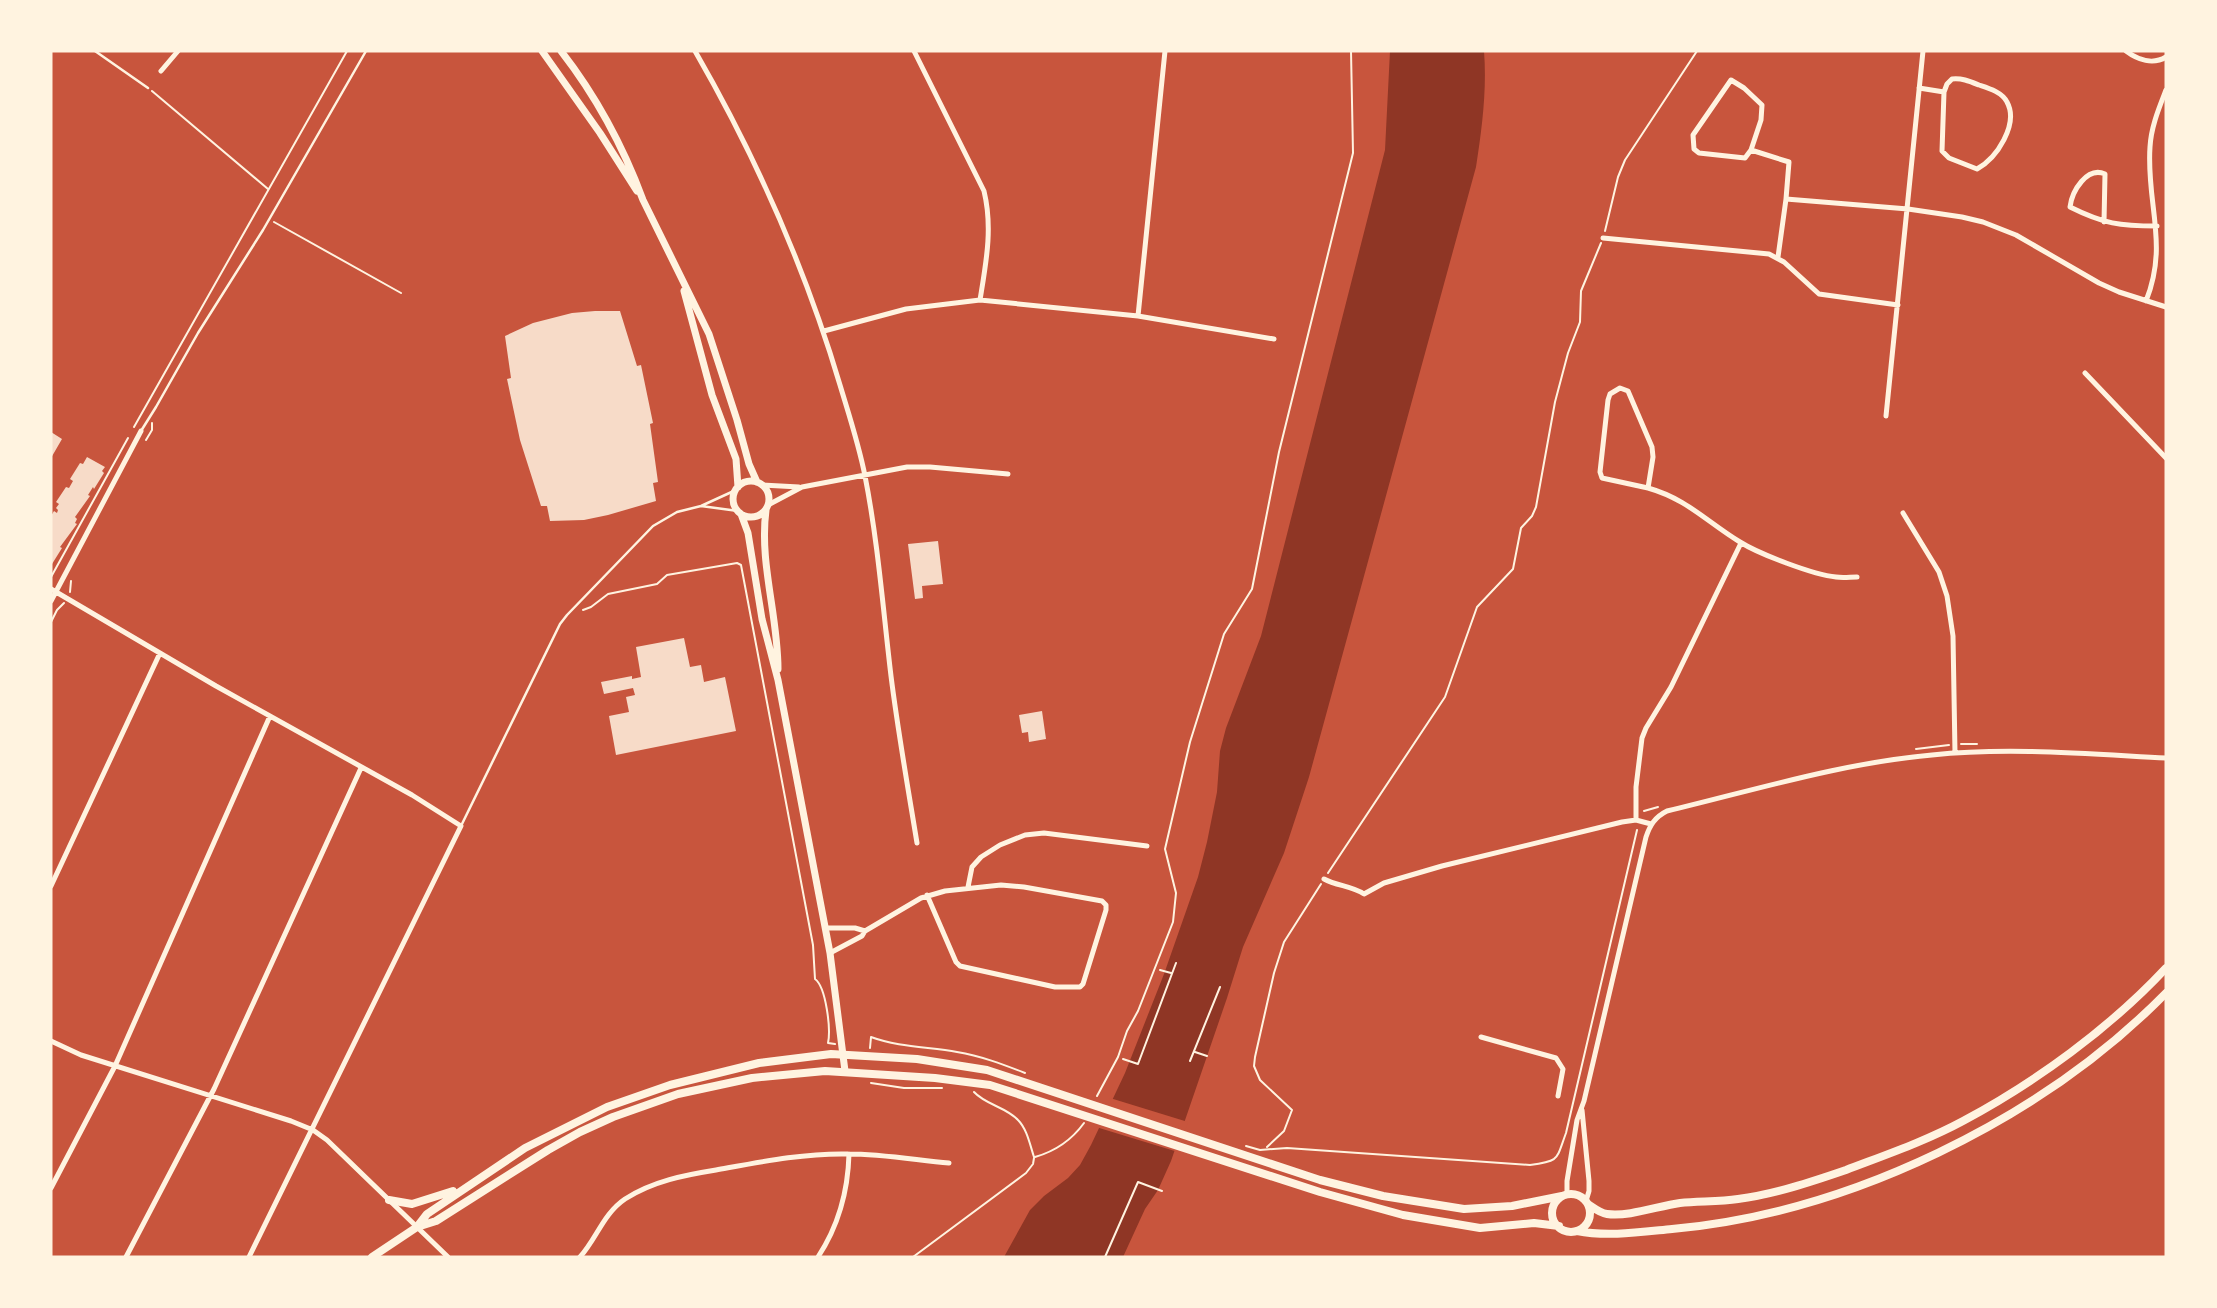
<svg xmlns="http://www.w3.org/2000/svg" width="2217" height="1308" viewBox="0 0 2217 1308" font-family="'IBM Plex Sans',sans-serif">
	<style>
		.water { fill: #8f3625 }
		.pier { fill: #c8553d }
		.building { fill: #f7dbc8 }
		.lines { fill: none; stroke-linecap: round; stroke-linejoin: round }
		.path { stroke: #fff3e0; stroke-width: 2 }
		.service { stroke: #fff3e0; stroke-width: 2.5 }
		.minor { stroke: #fff3e0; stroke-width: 5 }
		.tertiary { stroke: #fff3e0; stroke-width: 7 }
		.secondary { stroke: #fff3e0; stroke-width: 8 }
	</style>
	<rect width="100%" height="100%" fill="#c8553d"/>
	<path class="water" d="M 1390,51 L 1484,51 C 1487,90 1482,128 1476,167 L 1309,777 L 1284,853 L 1243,947 L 1227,998 L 1171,1161 L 1158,1190 L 1145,1209 L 1123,1257 L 1004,1257 L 1030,1210 L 1044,1196 L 1068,1178 L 1080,1165 L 1091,1145 L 1125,1073 L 1164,974 L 1198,877 L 1207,842 L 1217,792 L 1220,751 L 1226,728 L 1261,636 L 1385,150 Z"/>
	<path class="pier" d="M 1110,1098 L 1188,1122 L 1178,1152 L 1096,1127 Z"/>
	<path class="building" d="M 595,311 L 620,311 L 637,366 L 641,365 L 653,423 L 650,424 L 658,482 L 653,483 L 656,501 L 608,515 L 584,520 L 550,521 L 547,506 L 541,506 L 520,440 L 507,379 L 511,378 L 505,336 L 533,323 L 572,313 Z
		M 51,432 L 62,439 L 51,458 Z
		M 87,457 L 105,467 L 102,471 L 104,473 L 94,489 L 93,487 L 88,495 L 90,496 L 75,517 L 77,519 L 75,523 L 77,524 L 60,547 L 62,548 L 52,564 L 51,563 L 51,516 L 54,511 L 57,513 L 58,510 L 56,508 L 59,504 L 56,502 L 66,487 L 69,488 L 73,481 L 70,479 L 80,463 L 83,464 Z
		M 938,541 L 943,584 L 922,586 L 923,598 L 915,599 L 908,544 Z
		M 684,638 L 690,667 L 701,665 L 704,682 L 725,677 L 736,731 L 616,755 L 609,716 L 629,712 L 626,697 L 635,695 L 633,688 L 604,694 L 601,682 L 632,676 L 632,679 L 641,677 L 636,647 Z
		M 1042,711 L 1046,739 L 1029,742 L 1028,732 L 1022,733 L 1019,715 Z"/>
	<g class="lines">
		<path class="path" d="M 152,91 L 268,189
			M 274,222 L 401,293
			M 1605,231 L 1618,177 L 1625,160 L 1697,51
			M 134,427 L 347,51
			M 146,440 L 152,430 L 152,423
			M 51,577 L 128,438
			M 70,592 L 71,581
			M 583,610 L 591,607 L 608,594 L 657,584 L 667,575 L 737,563 L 741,565 L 813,945 L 815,979 C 826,987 831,1029 828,1043 L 835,1044
			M 51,622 L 57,610 L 64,603
			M 1961,744 L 1977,744
			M 1916,749 L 1949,745
			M 1644,811 L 1658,807
			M 1328,873 L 1445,697 L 1477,607 L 1513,569 L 1521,528 L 1532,516 L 1536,507 L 1555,402 L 1568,353 L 1580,322 L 1581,291 L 1601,243
			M 1160,970 L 1171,973
			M 870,1048 L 871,1037 C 898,1047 929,1047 957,1052 C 981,1056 1002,1064 1025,1073
			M 1195,1052 L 1207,1056
			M 1123,1059 L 1138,1064 L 1176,963
			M 1190,1061 L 1220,987
			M 871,1083 L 904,1088 L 942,1088
			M 974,1092 C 986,1105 1006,1107 1018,1120 C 1027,1129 1030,1145 1034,1157
			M 1097,1096 L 1118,1057 L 1127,1031 L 1138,1011 L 1173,922 L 1176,893 L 1165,849 L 1190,742 L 1224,634 L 1252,589 L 1279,452 L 1353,153 L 1351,51
			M 1246,1146 L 1260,1150 L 1287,1148 L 1530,1165 C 1560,1161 1556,1160 1566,1133 L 1637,830
			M 1267,1147 L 1284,1131 L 1292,1110 L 1260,1080 L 1254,1066 L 1255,1057 L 1274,973 L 1284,942 L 1321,884
			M 1035,1157 C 1056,1151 1071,1141 1084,1123
			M 913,1257 L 1026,1173 L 1033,1164 L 1034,1158
			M 1105,1257 L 1138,1182 L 1162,1191"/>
		<path class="service" d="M 95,51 L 148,88
			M 141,431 L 156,407 L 198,333 L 263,230 L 366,51
			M 701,506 L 738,511
			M 461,826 L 560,624 L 567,615 L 653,526 L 677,512 L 701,506 L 736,490"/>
		<path class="minor" d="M 695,51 C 756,157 805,267 840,385 C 849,415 859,445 865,476 C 878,542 883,609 891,676 C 898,732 908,788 917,843
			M 914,51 L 984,191 C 993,228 986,263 980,300
			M 2126,51 C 2138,60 2153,65 2166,57
			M 161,71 L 178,51
			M 1919,88 L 1944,92 L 1947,84 L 1952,79 C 1962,78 1969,81 1979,85 C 1988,88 2002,92 2007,102 C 2019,124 1997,158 1977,169 L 1949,158 L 1942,151 L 1944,92
			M 1751,150 L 1761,120 L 1762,105 L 1744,88 L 1731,80 L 1693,135 L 1694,149 L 1699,153 L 1745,158 L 1751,150 L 1789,162 L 1786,199
			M 2104,222 L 2105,174 C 2087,166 2072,191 2070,207 C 2104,224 2120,226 2157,226
			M 1603,238 L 1769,254 L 1784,262 L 1819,294 L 1898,305
			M 1778,257 L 1786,199 L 1908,209 L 1962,217 L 1983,222 L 2016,235 L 2099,283 L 2119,292 L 2166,307
			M 2146,301 C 2169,244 2146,203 2150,147 C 2151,127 2159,108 2166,90
			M 1138,316 L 1165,51
			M 824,331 L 906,309 L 980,300 L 1138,316 L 1274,339
			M 2085,373 L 2166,458
			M 1886,416 L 1923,51
			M 762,485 L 799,487
			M 1648,488 L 1602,478 L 1600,472 L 1608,400 L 1610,394 L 1620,388 L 1628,391 L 1652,447 L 1653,457 L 1648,488 C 1687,499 1707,522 1740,542 C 1759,554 1814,575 1836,577 C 1843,578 1850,577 1857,577
			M 768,505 L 802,487 L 907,467 L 930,467 L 1008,474
			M 1903,513 L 1939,572 L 1947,596 L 1953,636 L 1955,753
			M 51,589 L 216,686 L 412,795 L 461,826 L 249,1257
			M 51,601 L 141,431
			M 1636,820 L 1636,787 L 1642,738 L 1646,728 L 1671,687 L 1741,543
			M 1324,879 C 1337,886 1352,886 1364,894 L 1384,883 L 1442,866 L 1622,822 L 1636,820 L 1651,824
			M 51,886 L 160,653
			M 968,887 L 972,867 L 981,857 L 1000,845 L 1025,835 L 1044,833 L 1147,846
			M 825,928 L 855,928 L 865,931
			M 830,953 L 862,936 L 865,931 L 921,898 L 945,891 L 1001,885 L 1024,887 L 1102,901 L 1106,905 L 1106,910 L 1083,984 L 1080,987 L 1055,987 L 960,966 L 956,962 L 927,895
			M 1481,1037 L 1556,1058 L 1563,1069 L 1558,1096
			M 51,1041 L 81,1055 L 291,1121 L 313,1130 L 327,1140 L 448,1257
			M 1582,1110 L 1589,1181 L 1589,1191 L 1586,1201
			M 51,1188 L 115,1066 L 270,716
			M 1567,1194 L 1567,1181 L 1577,1120 L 1584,1101 L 1646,837 C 1650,825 1655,817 1667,811 C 1755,790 1842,763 1932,755 C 2009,747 2089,754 2166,758
			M 126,1257 L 214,1089 L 361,768
			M 580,1257 C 597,1238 603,1214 625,1199 C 653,1181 685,1175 716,1170 C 760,1162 804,1153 848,1154 C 882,1154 916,1160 949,1163
			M 818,1257 C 839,1225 848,1192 849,1154"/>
		<path class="tertiary" d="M 542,51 L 600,133 L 637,191
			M 561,51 C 596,96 623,146 643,200 L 709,334 L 737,420 L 749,464 L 757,482
			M 684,291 L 712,395 L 736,459 L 738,487
			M733 499a18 18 0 1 1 36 0a18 18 0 1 1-36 0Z
			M 766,510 C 759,563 778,615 778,669
			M 741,514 L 748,533 L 762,619 L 778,680 L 830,953 L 845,1071"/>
		<path class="secondary" d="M1552 1213a19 19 0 1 1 38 0a19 19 0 1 1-38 0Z
			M 389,1200 L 412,1204 L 453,1191
			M 1588,1204 C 1594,1208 1600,1213 1607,1214 C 1629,1217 1658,1206 1680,1203 C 1699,1201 1719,1202 1738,1199 C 1775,1194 1811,1182 1846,1170 C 1885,1155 1926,1141 1963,1121 C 2036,1082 2110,1028 2166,968
			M 417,1227 L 427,1214 L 525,1148 L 607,1107 L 670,1085 L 759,1063 L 831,1054 L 917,1059 L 987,1070 L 1320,1180 L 1383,1196 L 1464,1209 L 1512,1206 L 1562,1196
			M 1577,1231 C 1607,1237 1641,1232 1672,1229 C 1849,1213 2041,1120 2166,993
			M 372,1257 L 417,1227 L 436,1221 L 548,1150 L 580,1132 L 613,1117 L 678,1094 L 752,1078 L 825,1071 L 935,1078 L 990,1085 L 1320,1192 L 1403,1215 L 1480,1228 L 1534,1223 L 1559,1226"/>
	</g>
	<rect width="2217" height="1308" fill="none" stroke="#fff3e0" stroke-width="105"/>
</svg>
